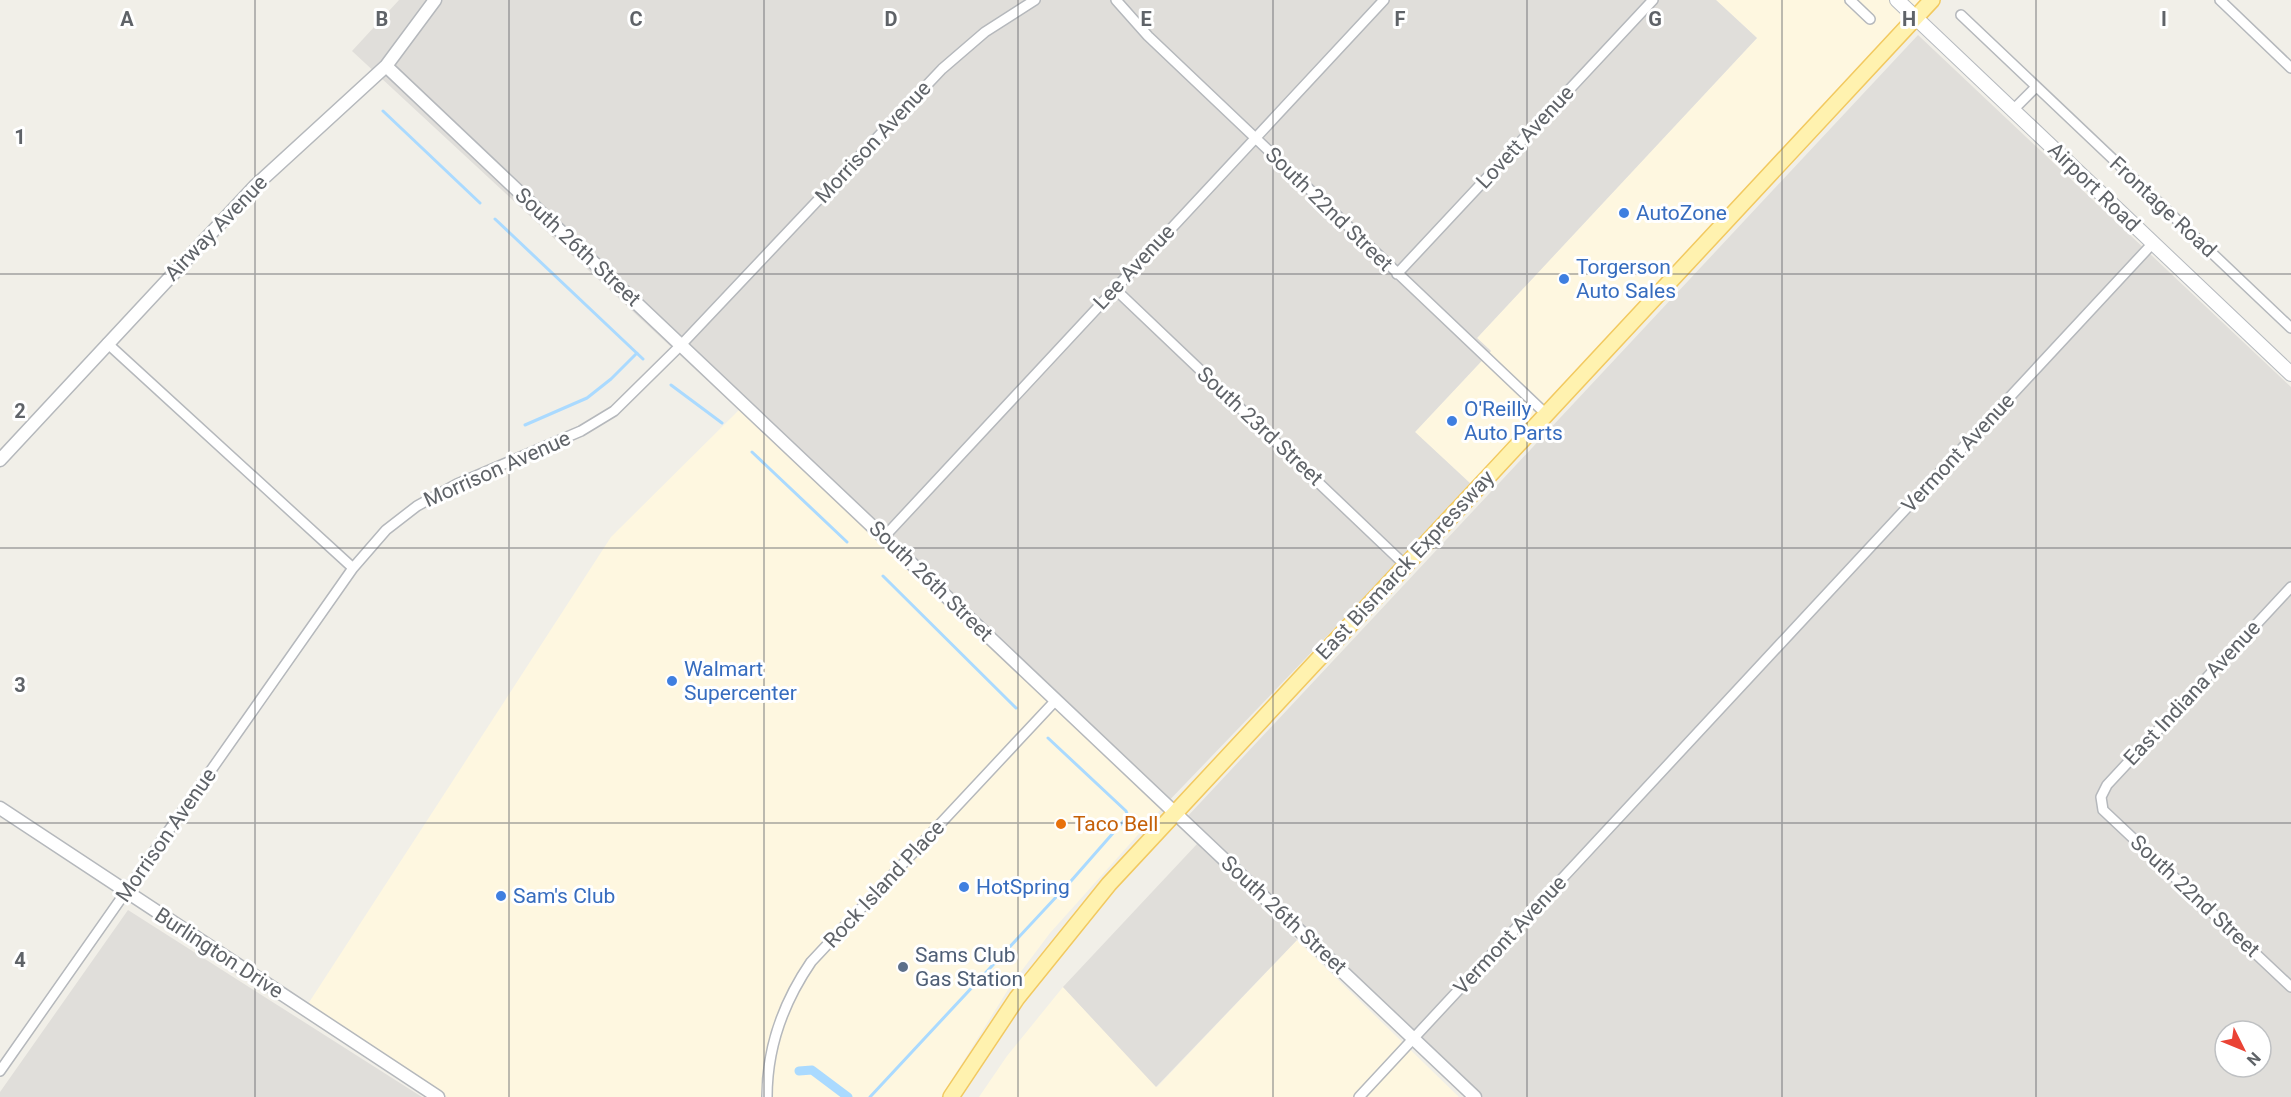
<svg xmlns="http://www.w3.org/2000/svg" width="2291" height="1097" viewBox="0 0 2291 1097" font-family="Roboto,sans-serif">
	<style>
		.commercial { fill: #fef7e0 }
		.industrial { fill: #e0deda; fill-rule: evenodd }
		.lines { fill: none; stroke-linecap: round; stroke-linejoin: round }
		.stream { stroke: #aadaff; stroke-width: 3 }
		.canal { stroke: #aadaff; stroke-width: 9 }
		.minor-casing { stroke: #b5b8bc; stroke-width: 12 }
		.tertiary-casing { stroke: #b5b8bc; stroke-width: 15 }
		.secondary-casing { stroke: #b6babf; stroke-width: 16 }
		.primary-casing { stroke: #f2c960; stroke-width: 18 }
		.minor { stroke: #fff; stroke-width: 9 }
		.tertiary { stroke: #fff; stroke-width: 12 }
		.secondary { stroke: #fff; stroke-width: 14 }
		.primary { stroke: #fff2af; stroke-width: 15 }
		.grid { fill: none; stroke: #5f6368; stroke-width: 1.5; stroke-opacity: 0.55 }
		.shop-dot { fill: #3f7fe0; stroke: #fff; stroke-width: 2 }
		.food-dot { fill: #e8710a; stroke: #fff; stroke-width: 2 }
		.service-dot { fill: #5c6f8a; stroke: #fff; stroke-width: 2 }
		.labels { text-anchor: middle; stroke-width: 6; stroke-linejoin: round; paint-order: stroke }
		.street-label { font-size: 21px; fill: #5f6368; stroke: #fff }
		.shop-label { font-size: 21px; fill: #366cbe; stroke: #fff; text-anchor: start }
		.food-label { font-size: 21px; fill: #c56008; stroke: #fff; text-anchor: start }
		.service-label { font-size: 21px; fill: #4e5e75; stroke: #fff; text-anchor: start }
		.grid-label { font-size: 20px; text-anchor: middle; font-weight: bold; fill: #5f6368; stroke: #fff; stroke-width: 6; stroke-linejoin: round; paint-order: stroke }
	</style>
	<rect width="100%" height="100%" fill="#f1efe8"/>
	<path class="commercial" d="M 1716,0 L 1924,0 L 1472,485 L 1415,432 L 1491,351 L 1477,338 L 1757,38 Z
		M 739,410 L 1162,808 L 1050,933 L 1011,985 L 941,1097 L 447,1097 L 308,1004 L 611,537 Z
		M 1297,940 L 1459,1097 L 979,1097 L 1007,1056 L 1063,987 L 1157,1087 Z"/>
	<path class="industrial" d="M 399,0 L 1716,0 L 1757,38 L 1477,338 L 1491,351 L 1415,432 L 1472,485 L 1162,808 L 739,410 L 352,51 Z
		M 1918,35 L 2291,387 L 2291,1097 L 1483,1097 L 1186,818 ZM 2225,1031 L 2261,1031 L 2261,1067 L 2225,1067 Z
		M 1197,844 L 1297,940 L 1156,1087 L 1063,987 Z
		M 128,910 L 422,1097 L 0,1097 L 0,1092 Z"/>
	<g class="lines">
		<path class="stream" d="M 383,111 L 480,203
			M 495,219 L 643,359
			M 671,385 L 722,423
			M 525,425 L 587,398 L 611,379 L 637,353
			M 752,452 L 847,542
			M 883,576 L 1016,708
			M 870,1097 L 1071,881 L 1128,816 L 1126,811 L 1048,738"/>
		<path class="canal" d="M 799,1071 L 812,1070 L 848,1097"/>
		<defs>
			<path id="minor" d="M 1116,0 L 1148,36 L 1546,414
				M 1850,0 L 1870,19
				M 2220,0 L 2291,68
				M 1961,15 L 2291,328
				M 2013,110 L 2036,87
				M 1397,274 L 1653,0
				M 1114,288 L 1405,565
				M 107,343 L 353,568
				M 885,536 L 1384,0
				M 2291,587 L 2107,785 L 2101,797 L 2103,810 L 2291,987
				M 0,1071 L 353,568 L 386,530 L 417,506 L 457,484 L 581,431 L 614,411 L 681,345 L 942,69 L 985,32 L 1035,0
				M 767,1097 C 767,1047 783,1003 811,962 L 1056,700
				M 1359,1097 L 2153,243"/>
			<path id="tertiary" d="M 386,66 L 1475,1097
				M 0,460 L 255,186 L 386,66 L 435,0
				M 0,808 L 438,1097"/>
			<path id="secondary" d="M 1897,0 L 2291,374"/>
			<path id="primary" d="M 951,1097 L 1017,998 L 1109,884 L 1932,0"/>
		</defs>
		<use href="#minor" class="minor-casing"/>
		<use href="#tertiary" class="tertiary-casing"/>
		<use href="#secondary" class="secondary-casing"/>
		<use href="#primary" class="primary-casing"/>
		<use href="#minor" class="minor"/>
		<use href="#tertiary" class="tertiary"/>
		<use href="#secondary" class="secondary"/>
		<use href="#primary" class="primary"/>
	</g>
	<path class="grid" d="M 255,0 L 255,1097M 509,0 L 509,1097M 764,0 L 764,1097M 1018,0 L 1018,1097M 1273,0 L 1273,1097M 1527,0 L 1527,1097M 1782,0 L 1782,1097M 2036,0 L 2036,1097M 0,274 L 2291,274M 0,548 L 2291,548M 0,823 L 2291,823"/>
	<g class="shop-dot">
		<circle cx="1624" cy="213" r="6"/>
		<circle cx="1564" cy="279" r="6"/>
		<circle cx="1452" cy="421" r="6"/>
		<circle cx="672" cy="681" r="6"/>
		<circle cx="964" cy="887" r="6"/>
		<circle cx="501" cy="896" r="6"/>
	</g>
	<circle class="food-dot" cx="1061" cy="824" r="6"/>
	<circle class="service-dot" cx="903" cy="967" r="6"/>
	<g class="labels">
		<g class="street-label">
			<text transform="translate(1525 137) rotate(-47)" y="7">Lovett Avenue</text>
			<text transform="translate(873 142) rotate(-47)" y="7">Morrison Avenue</text>
			<text transform="translate(2094 187) rotate(44)" y="7">Airport Road</text>
			<text transform="translate(2163 207) rotate(43)" y="7">Frontage Road</text>
			<text transform="translate(1329 209) rotate(44)" y="7">South 22nd Street</text>
			<text transform="translate(216 228) rotate(-46)" y="7">Airway Avenue</text>
			<text transform="translate(578 247) rotate(43)" y="7">South 26th Street</text>
			<text transform="translate(1134 267) rotate(-47)" y="7">Lee Avenue</text>
			<text transform="translate(1260 426) rotate(43)" y="7">South 23rd Street</text>
			<text transform="translate(1958 453) rotate(-47)" y="7">Vermont Avenue</text>
			<text transform="translate(497 469) rotate(-24)" y="7">Morrison Avenue</text>
			<text transform="translate(1405 565) rotate(-47)" y="7">East Bismarck Expressway</text>
			<text transform="translate(931 581) rotate(44)" y="7">South 26th Street</text>
			<text transform="translate(2192 693) rotate(-47)" y="7">East Indiana Avenue</text>
			<text transform="translate(166 835) rotate(-55)" y="7">Morrison Avenue</text>
			<text transform="translate(884 884) rotate(-47)" y="7">Rock Island Place</text>
			<text transform="translate(2195 896) rotate(43)" y="7">South 22nd Street</text>
			<text transform="translate(1284 915) rotate(43)" y="7">South 26th Street</text>
			<text transform="translate(1510 935) rotate(-47)" y="7">Vermont Avenue</text>
			<text transform="translate(219 953) rotate(33)" y="7">Burlington Drive</text>
		</g>
		<g class="shop-label">
			<text x="1636" y="220">AutoZone</text>
			<text x="1576" y="274">Torgerson<tspan x="1576" dy="24">Auto Sales</tspan></text>
			<text x="1464" y="416">O'Reilly<tspan x="1464" dy="24">Auto Parts</tspan></text>
			<text x="684" y="676">Walmart<tspan x="684" dy="24">Supercenter</tspan></text>
			<text x="976" y="894">HotSpring</text>
			<text x="513" y="903">Sam's Club</text>
		</g>
		<g class="food-label">
			<text x="1073" y="831">Taco Bell</text>
		</g>
		<g class="service-label">
			<text x="915" y="962">Sams Club<tspan x="915" dy="24">Gas Station</tspan></text>
		</g>
	</g>
	<g class="grid-label">
		<text x="127" y="26">A</text>
		<text x="382" y="26">B</text>
		<text x="636" y="26">C</text>
		<text x="891" y="26">D</text>
		<text x="1146" y="26">E</text>
		<text x="1400" y="26">F</text>
		<text x="1655" y="26">G</text>
		<text x="1909" y="26">H</text>
		<text x="2164" y="26">I</text>
		<text x="20" y="144">1</text>
		<text x="20" y="418">2</text>
		<text x="20" y="692">3</text>
		<text x="20" y="967">4</text>
	</g>
	<g transform="translate(2243 1049) rotate(133)"><circle r="28" fill="#ffffff" stroke="#bfc1c3" stroke-width="1.5"/>
	<path d="M0-4.5L10 22L0 15L-10 22Z" fill="#ea4335"/>
	<text y="-9" font-size="16" font-weight="bold" text-anchor="middle" fill="#5f6368">N</text>
	</g>
</svg>
